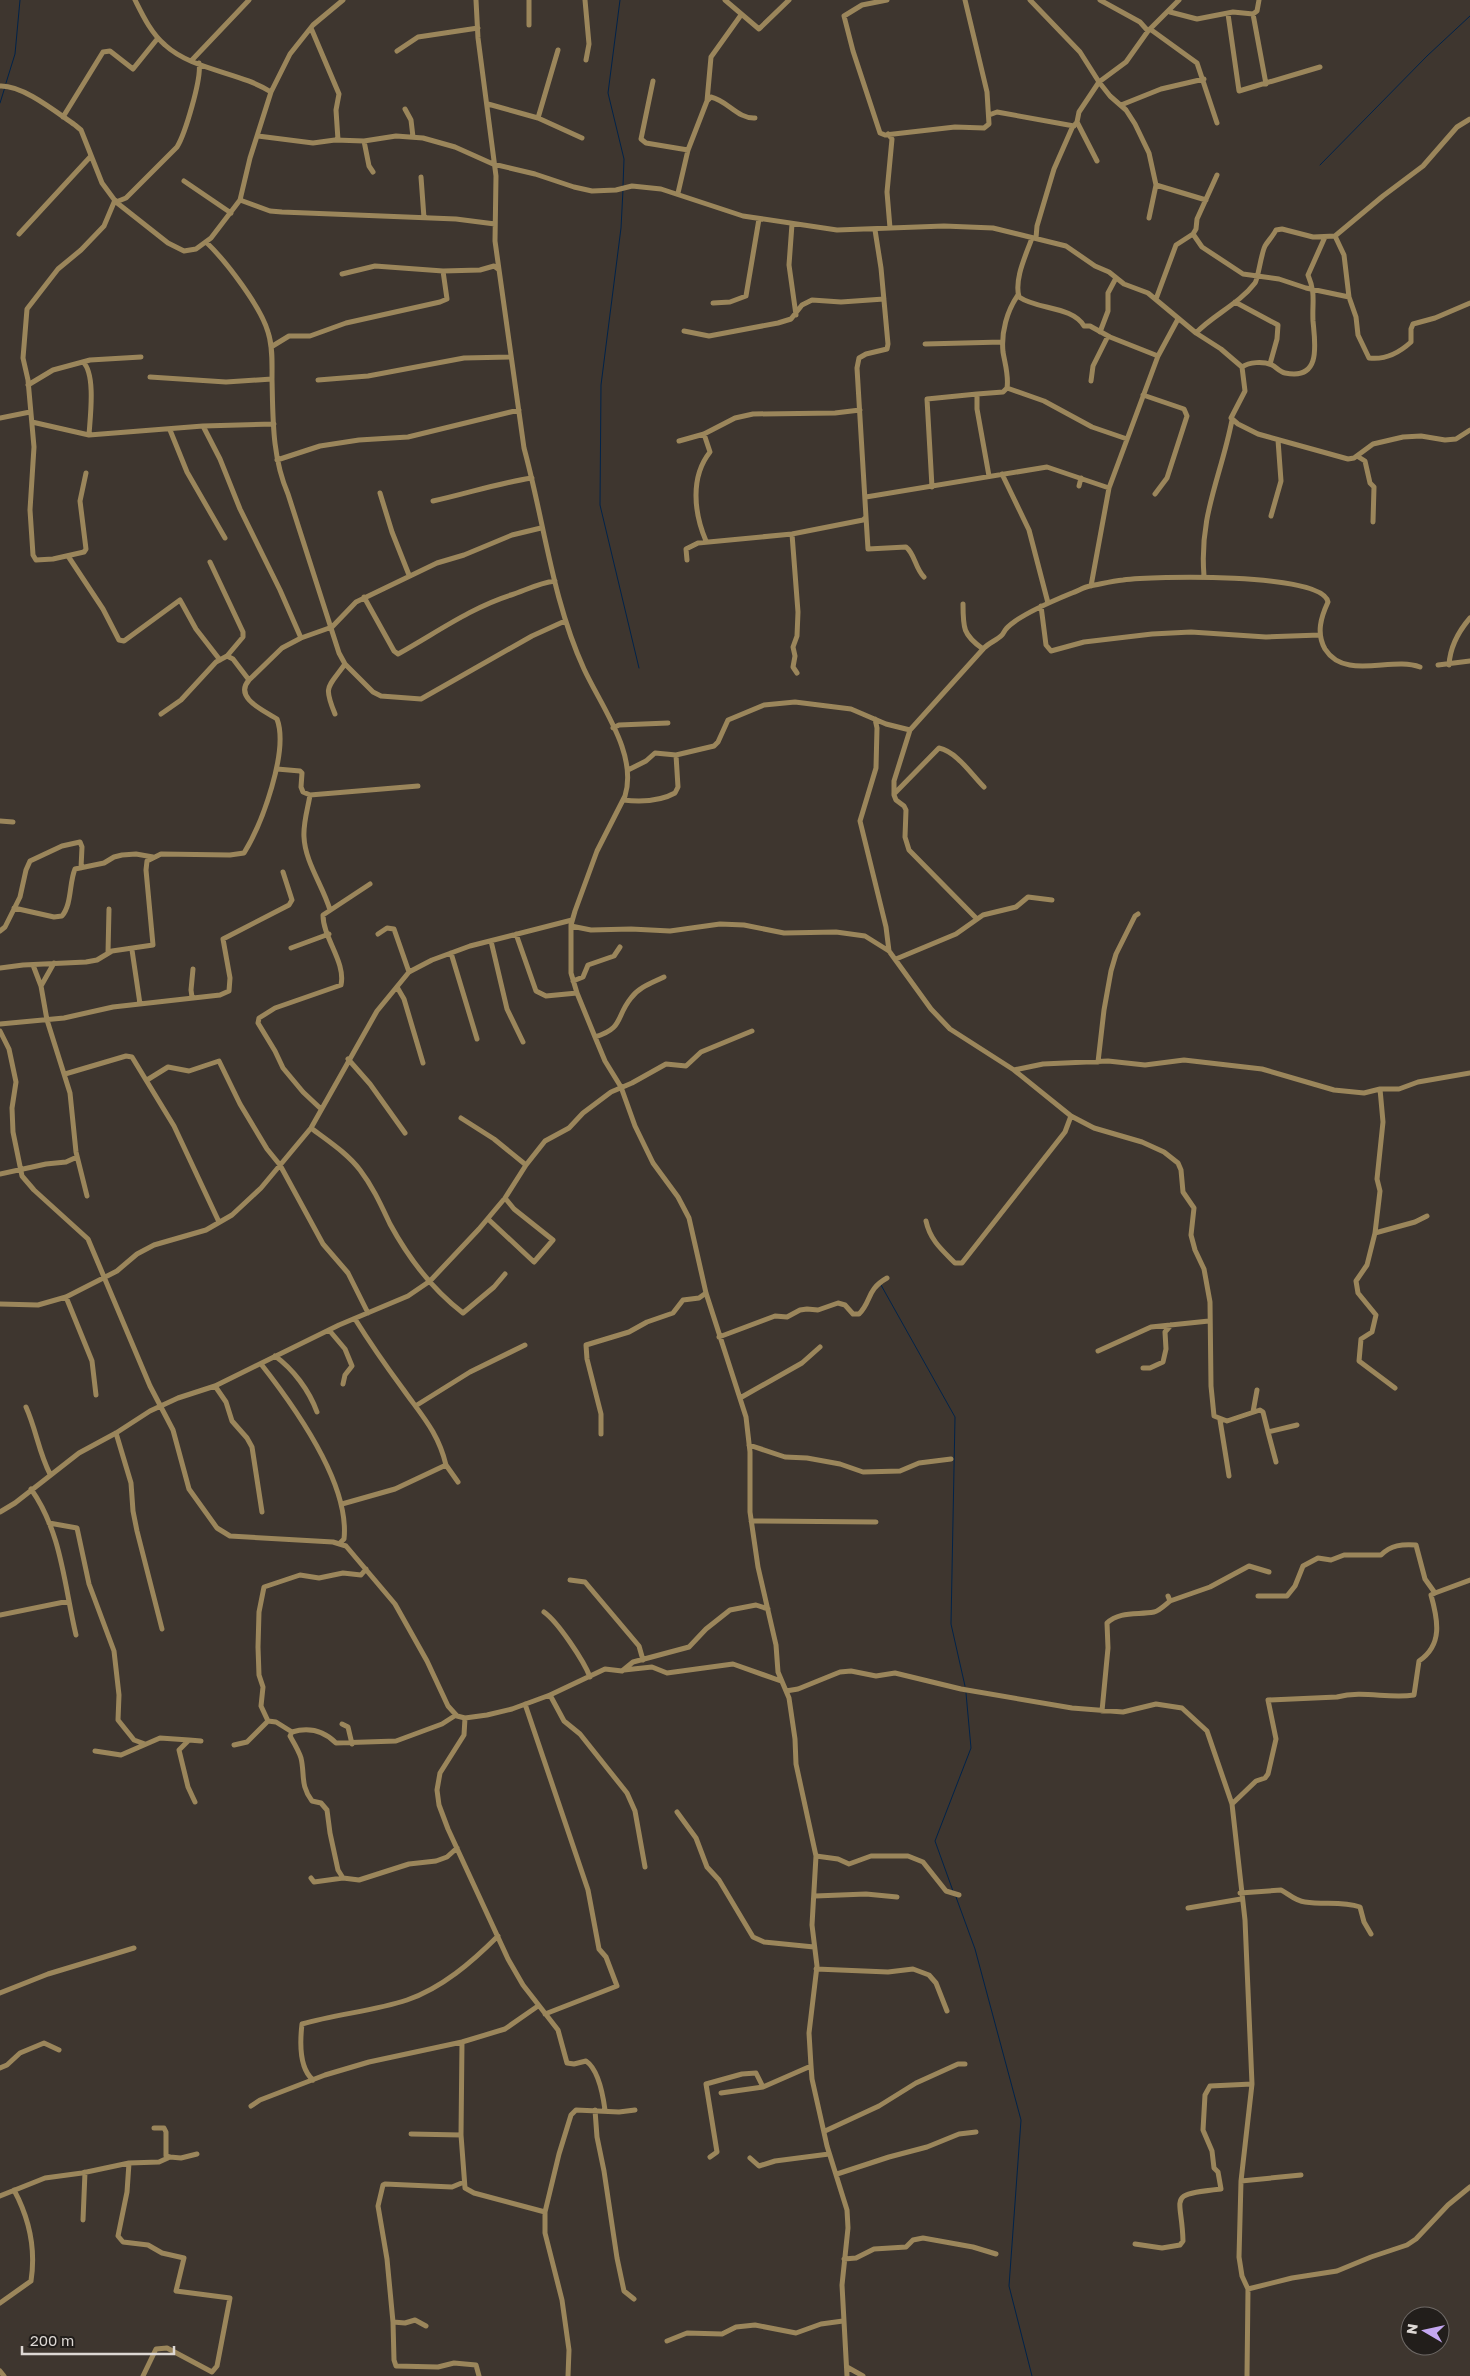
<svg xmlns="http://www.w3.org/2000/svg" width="1470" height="2376" viewBox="0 0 1470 2376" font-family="'Golos Text',sans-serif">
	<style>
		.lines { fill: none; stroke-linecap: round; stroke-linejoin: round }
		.stream { stroke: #01234a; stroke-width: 1 }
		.minor { stroke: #9b865b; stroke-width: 5 }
	</style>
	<rect width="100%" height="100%" fill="#3e362f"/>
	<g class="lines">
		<path class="stream" d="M 620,0 L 608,93 L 624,159 L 623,186
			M 6,83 L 15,54 L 20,0
			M 0,103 L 5,87
			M 1320,165 L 1427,56 L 1470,16
			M 623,190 L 621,228 L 601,385 L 600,505 L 639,668
			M 881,1285 L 955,1417 L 951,1624 L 965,1686
			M 953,1891 L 935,1841 L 971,1748 L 966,1693
			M 956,1897 L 975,1949 L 1021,2120 L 1009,2286 L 1032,2376"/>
		<path class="minor" d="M 135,0 C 143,16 151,33 165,45 C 192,70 240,72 271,92
			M 476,0 L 478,38 L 496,176 L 495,241 L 524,448 C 544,521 552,599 584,669 C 601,706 638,754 625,796 L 597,851 L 575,911 L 571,925 L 571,973 L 577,993 L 595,1037 L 605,1061 L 621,1087 L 635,1126 L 653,1163 L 678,1197 L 689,1218 L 706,1293 L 746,1417 L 750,1452 L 750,1512 L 758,1567 L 776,1645 L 778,1672 L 789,1698 L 795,1739 L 796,1764 L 816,1856 L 812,1925 L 817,1966 L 809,2033 L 811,2066 L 812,2079 L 827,2146 L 847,2210 L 848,2228 L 842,2285 L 847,2376
			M 529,0 L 529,25
			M 585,0 L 589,44 L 586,60
			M 725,0 L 759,29 L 789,0
			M 887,0 L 862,5 L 844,16 L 853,51 L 880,133 L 885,135 L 955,127 L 984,128 L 989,124 L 987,92 L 965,0
			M 1030,0 L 1080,52 L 1099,82 L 1110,96 L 1126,110 L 1135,124 L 1149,153 L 1156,185 L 1149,218
			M 1100,0 L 1140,22 L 1148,31
			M 1170,12 L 1197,19 L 1233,12 L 1253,14 L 1257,11 L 1259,0
			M 1228,14 L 1239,91 L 1320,67
			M 1253,14 L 1266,84
			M 311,28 L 339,94 L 336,110 L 338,140
			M 1150,29 L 1197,63 L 1217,123
			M 397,51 L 418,37 L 478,28
			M 192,60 L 249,0
			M 653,81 L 641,139 L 646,143 L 688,150
			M 0,86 C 23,85 56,112 75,125 L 81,130 L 102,183 L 116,202 L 168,243 L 184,251 L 196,249 L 211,238 L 240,200 L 250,158 L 271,92 L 290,54 L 313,25 L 343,0
			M 707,101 L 711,57 L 741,15
			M 488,104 L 538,118 L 582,138
			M 1121,105 L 1161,89 L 1204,79
			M 405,109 L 411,120 L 413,137
			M 989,115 L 997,112 L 1074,126
			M 63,117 L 103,52 L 110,51 L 133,69 L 158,38
			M 538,118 L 558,50
			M 1077,122 L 1097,161
			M 888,134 L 892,139 L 887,192 L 890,228
			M 258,136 L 313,143 L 335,140 L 364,141 L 396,136 L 423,138 L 455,147 L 493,164 L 535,174 L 574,187 L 592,191 L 616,190 L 632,186 L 661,189 L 743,216 L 837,230 L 944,226 L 993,228 L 1066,246 L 1095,266 L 1109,272 L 1124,284 L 1148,293 L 1196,333 C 1213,315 1239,304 1255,283 C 1258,279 1261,254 1265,246 C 1268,241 1273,236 1276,230 L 1282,229 L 1313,237 L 1335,236 L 1383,196 L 1423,166 L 1457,127 L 1470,119
			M 364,141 L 369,166 L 373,172
			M 421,177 L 424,218
			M 184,181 L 231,213
			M 1156,185 L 1206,200
			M 678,193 L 688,150 L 707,101 L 711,97 C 728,101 738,119 755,118
			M 240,200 L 270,211 L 282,212 L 456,219 L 495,224
			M 116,202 L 126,198 L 177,147 C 185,134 202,78 199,63
			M 792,224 L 789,265 L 796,315
			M 19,234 L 91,156
			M 1193,234 L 1202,247 L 1243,274 L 1279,279 L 1306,288 L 1349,297
			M 1335,236 L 1344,255 L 1349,297 L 1356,317 L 1358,335 L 1369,358 C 1385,360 1399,353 1411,342 L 1411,329 L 1413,324 L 1435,318 L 1470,303
			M 1032,238 C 1026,255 1014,279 1019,297 C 1038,310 1072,306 1084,326 L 1090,326 L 1110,337 L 1158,356
			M 1036,238 L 1037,226 L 1054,169 L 1072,128 L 1077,122 L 1079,112 L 1099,82 L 1126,62 L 1148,31 L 1179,0
			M 342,274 L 375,266 L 443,271 L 480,270 L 494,266 L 498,269
			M 1156,299 L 1176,245 L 1193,234 L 1196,229 L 1197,219 L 1217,175
			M 1235,302 L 1278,325 L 1277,339 L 1270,364
			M 713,303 L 730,302 L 746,296 L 759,219
			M 684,331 L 709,336 L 778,323 L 791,319 L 802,305 L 812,300 L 841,302 L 884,299
			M 1100,332 L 1108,311 L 1108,293 L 1116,278
			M 1196,333 L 1221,349 L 1242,367 L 1245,391 L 1231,418 L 1238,424 L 1258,434 L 1348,459 L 1354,458 L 1373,444 L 1403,437 L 1421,436 L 1445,440 L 1456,439 L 1470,430
			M 925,344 L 1002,342
			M 271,347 L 289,336 L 310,336 L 346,323 L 440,302 L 447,299 L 443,271
			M 83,362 C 96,374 90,418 89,435
			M 1242,367 C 1249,362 1263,361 1272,365 C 1276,367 1280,372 1285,373 C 1322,381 1315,343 1313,321 C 1312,302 1316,294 1308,275 L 1325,237
			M 150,377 L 226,382 L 272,379 C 272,364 273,347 268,332 C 261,307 226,261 206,242
			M 272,379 C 273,419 272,457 288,494 L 339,653 L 345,664 L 373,692 L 381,696 L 421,699 L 532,636 L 565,621
			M 318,380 L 368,376 L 464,358 L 510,357
			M 1091,381 L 1093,366 L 1108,336
			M 28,385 L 53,370 L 90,360 L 141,357
			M 1007,388 L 1044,401 L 1092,427 L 1127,439
			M 1143,395 L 1184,409 L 1187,416 L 1167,478 L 1155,494
			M 0,418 L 30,412
			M 32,422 L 89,435 L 203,426 L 274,424
			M 203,426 L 220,459 L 240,509 L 280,590 L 301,638
			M 170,430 L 187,472 L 225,538
			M 704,434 L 710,452 C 690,477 694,513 706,541
			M 679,441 L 704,434 L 735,418 L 753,414 L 835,413 L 860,410
			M 1357,456 L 1365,461 L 1370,483 L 1374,487 L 1373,522
			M 277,460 L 320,446 L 359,440 L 408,437 L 519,410
			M 86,473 L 80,501 L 86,549 L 84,552 L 53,559 L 36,560 L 33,555 L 30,510 L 34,447 L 28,380 L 23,358 L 27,309 L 58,269 L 81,250 L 104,226 L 115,200
			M 1002,474 L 1029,530 L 1048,603
			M 989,476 L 977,409 L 977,394 L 1003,392 L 1007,388 C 1009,376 1005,364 1003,352 C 1001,332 1007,311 1018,295
			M 1079,486 L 1081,478
			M 932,487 L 927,399 L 977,394
			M 380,493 L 392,532 L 409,575
			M 866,497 L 1047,467 L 1109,488
			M 433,501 C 466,494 498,483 532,478
			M 1271,516 L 1281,481 L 1278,440
			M 866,517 L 868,549 L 906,547 C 915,554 915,568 924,577
			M 792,534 L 798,612 L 797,636 L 793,647 L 795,656 L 793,667 L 797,673
			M 68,556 L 103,609 L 119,640 L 124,641 L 180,600 L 196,629 L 220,660
			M 687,560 L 686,549 L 698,543 L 792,534 L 863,520 L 866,517 L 857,368 L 859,358 L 866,354 L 887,349 L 888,344 L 881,268 L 875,230
			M 210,562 L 243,632 L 243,637 L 227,656
			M 1204,576 C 1199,515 1221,477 1232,420
			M 1091,586 L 1109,488 L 1158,356 L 1178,319
			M 364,597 L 394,651 L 398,654 C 436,633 470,608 511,595 C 526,590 539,583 555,581
			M 963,604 C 963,628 963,635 983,649
			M 1041,606 L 1046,645 L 1051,651 L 1084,642 L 1152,634 L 1191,632 L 1266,637 L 1320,635
			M 1438,665 L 1470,661
			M 1449,665 C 1450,647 1458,632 1470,618
			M 161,714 L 181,700 L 216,662 L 227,656 L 233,659 L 249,680 L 282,648 L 301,638 L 332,627 L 356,602 L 437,563 L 464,555 L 512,535 L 541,528
			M 335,714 C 323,685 328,688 345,664
			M 875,719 L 877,728 L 876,768 L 860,821 L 886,927 L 889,951
			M 613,728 L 619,725 L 668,723
			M 910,730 L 894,781 L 894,795 L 896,800 L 904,806 L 906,810 L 905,837 L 909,850 L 977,919
			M 277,769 L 300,771 L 302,773 L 301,787 L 303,792 L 310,795 L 418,786
			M 628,770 L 646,761 L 655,753 L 676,755 L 714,746 L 718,742 L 728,720 L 764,705 L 795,702 L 851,709 L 886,724 L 910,730 L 984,648 C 989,643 997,640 1002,635 C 1003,634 1005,630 1006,629 C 1018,615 1055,600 1072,593 C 1078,591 1084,587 1090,586 C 1101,584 1112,581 1123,580 C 1151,576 1323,572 1328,602 C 1321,617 1316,633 1325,649 C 1345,681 1392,656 1420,667
			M 894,794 L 939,748 C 957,752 971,774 984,787
			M 310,795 C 308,808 303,823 304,837 C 305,862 323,886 330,910
			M 623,800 C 641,802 659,802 675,793 L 678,787 L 676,755
			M 0,821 L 13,822
			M 14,908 L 54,917 L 62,916 C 72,904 69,883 75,869 L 104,863 L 114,857 L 122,855 L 136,854 L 153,857
			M 571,926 L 591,930 L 631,929 L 670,931 L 720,924 L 744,925 L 784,933 L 836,932 L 865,936 L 889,951 L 931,1009 L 950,1029 L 1014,1070 L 1043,1064 L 1108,1061 L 1145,1065 L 1184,1060 L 1262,1069 L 1334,1090 L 1364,1093 L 1380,1089 L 1399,1089 L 1418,1082 L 1470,1073
			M 0,931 L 5,927 L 20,897 L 26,870 L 30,861 L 62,846 L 80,842 L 82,847 L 81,868
			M 378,934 L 387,928 L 394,929 L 409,972
			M 516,934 L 536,991 L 546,996 L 577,993
			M 491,941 L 507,1009 L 523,1042
			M 291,948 L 329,934
			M 132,950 L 140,1004
			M 108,953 L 109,909
			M 451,953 L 477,1039
			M 896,959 L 956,934 L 983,915 L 1016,907 L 1028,897 L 1052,900
			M 33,965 L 41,986 L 47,1020 L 70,1093 L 76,1152 L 87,1196
			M 0,968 L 23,965 L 86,962 L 97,960 L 112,951 L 153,945 L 146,870 L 147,861 L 161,854 L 230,855 L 244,853 C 262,824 289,751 277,719 C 265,711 233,698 249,680
			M 573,981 L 583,977 L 588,965 L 614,956 L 620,947
			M 41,986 L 54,963
			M 397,987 L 404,999 L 423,1063
			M 192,997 L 191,990 L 193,969
			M 0,1024 L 64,1018 L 113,1007 L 220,995 L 229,991 L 230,978 L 223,939 L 289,905 L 292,900 L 283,872
			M 0,1031 L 9,1049 L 16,1082 L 12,1108 L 13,1132 L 22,1176 L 34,1190 L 88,1239 L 150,1386 L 173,1430 L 189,1489 L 217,1528 L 230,1536 L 333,1542 L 346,1546 L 395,1604 L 427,1661 L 448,1706 L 457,1716 L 465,1718 L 487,1715 L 512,1709 L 550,1695 L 605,1669 L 622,1671 L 633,1662 L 689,1647 L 706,1629 L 730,1610 L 756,1605 L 768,1609
			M 595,1037 C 624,1028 615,1018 631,998 C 639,987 652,983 664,977
			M 348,1059 L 370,1084 L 405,1133
			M 1098,1062 L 1104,1010 L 1111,971 L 1116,954 L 1135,916 L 1138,914
			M 1014,1070 L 1071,1116 L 1094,1128 L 1142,1142 L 1164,1152 L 1178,1163 L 1181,1170 L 1183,1192 L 1194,1208 L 1191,1235 L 1195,1250 L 1204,1269 L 1210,1302 L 1211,1386 L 1214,1416 L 1227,1421 L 1260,1410 L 1263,1412 L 1268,1432 L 1297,1425
			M 65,1074 L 126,1056 L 132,1057 L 174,1126 L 219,1222
			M 147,1080 L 168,1067 L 189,1071 L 219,1061 L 240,1104 L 267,1149 L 280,1165 L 323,1244 L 348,1273 L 368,1313
			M 1380,1089 L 1383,1122 L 1377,1179 L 1380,1191 L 1375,1233 L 1367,1265 L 1356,1281 L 1358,1293 L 1376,1315 L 1372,1332 L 1361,1339 L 1359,1361 L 1395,1388
			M 320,1108 L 303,1092 L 283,1068 L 275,1051 L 258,1023 L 259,1018 L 275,1008 L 341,985 C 346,962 323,938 323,915 L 370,884
			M 461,1118 L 494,1139 L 526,1165
			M 311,1128 C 328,1141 347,1153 360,1170 C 373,1187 381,1205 390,1224 C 408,1257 433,1290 463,1313 L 494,1287 L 505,1274
			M 0,1174 L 46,1164 L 66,1162 L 77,1157
			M 488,1219 L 534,1262 L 553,1240 L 514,1209 L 505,1198
			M 926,1221 C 930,1240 942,1250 955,1263 L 962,1263 L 1065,1132 L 1071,1116
			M 1375,1233 L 1415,1222 L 1427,1216
			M 66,1297 L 92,1361 L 96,1395
			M 0,1304 L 38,1305 L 66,1297 L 117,1271 L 137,1254 L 154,1245 L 206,1230 L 232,1215 L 261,1188 L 311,1128 L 377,1011 L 409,972 L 432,960 L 470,946 L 572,920
			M 355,1319 C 370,1343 386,1366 403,1389 C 422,1416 438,1432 446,1465
			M 329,1330 L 345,1349 L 352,1366 L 345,1375 L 343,1384
			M 719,1337 L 775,1316 L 787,1317 L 800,1310 L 807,1309 L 818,1310 L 838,1303 L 845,1305 L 853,1314 L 859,1314 C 872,1301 866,1290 887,1278
			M 1098,1351 L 1151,1327 L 1209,1321
			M 275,1356 C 293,1369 309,1390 317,1412
			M 261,1364 C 294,1406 350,1484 344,1539 L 340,1543
			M 1143,1368 L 1150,1368 L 1163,1362 L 1166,1349 L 1165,1332 L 1171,1325
			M 215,1386 L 226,1402 L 232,1421 L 247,1438 L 252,1447 L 262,1512
			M 740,1398 L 802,1363 L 820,1347
			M 417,1405 L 470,1372 L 525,1345
			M 26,1407 C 36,1429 39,1453 50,1474
			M 1253,1412 L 1257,1390
			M 1220,1420 L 1229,1476
			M 1268,1432 L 1276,1462
			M 116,1433 L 131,1483 L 133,1511 L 137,1531 L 162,1629
			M 601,1434 L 601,1414 L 587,1359 L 586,1345 L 629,1332 L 647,1322 L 673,1313 L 683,1300 L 699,1298 L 706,1293
			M 749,1445 L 785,1457 L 807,1458 L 840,1464 L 863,1472 L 900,1471 L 919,1463 L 951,1459
			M 31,1489 C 62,1533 64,1585 76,1635
			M 342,1504 L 395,1489 L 446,1465 L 458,1482
			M 0,1512 L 15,1503 L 79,1453 L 116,1433 L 150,1411 L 178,1398 L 215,1386 L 339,1325 L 408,1296 L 430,1281 L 479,1229 L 505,1198 L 526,1165 L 545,1141 L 569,1128 L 583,1113 L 611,1092 L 632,1083 L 666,1064 L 686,1066 L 701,1052 L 752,1031
			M 751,1521 L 876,1522
			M 49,1523 L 77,1528 L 89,1584 L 114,1651 L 119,1695 L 118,1720 L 134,1740 L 145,1744
			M 570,1580 L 585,1582 L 639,1646 L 643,1660
			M 1435,1593 L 1470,1580
			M 1170,1601 L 1210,1587 L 1249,1566 L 1269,1572
			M 544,1612 C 558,1622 584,1661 590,1677
			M 0,1615 L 69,1601
			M 624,1670 L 652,1667 L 667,1673 L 733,1664 L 781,1681
			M 786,1691 L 798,1689 L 840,1672 L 851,1671 L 876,1676 L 895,1673 L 961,1689 L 1072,1708 L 1123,1712 L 1156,1704 L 1182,1708 L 1207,1731 L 1232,1804 L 1245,1920 L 1252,2084 L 1241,2181 L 1239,2257 L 1242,2276 L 1248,2289 L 1247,2376
			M 550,1695 L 564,1721 L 580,1734 L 627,1793 L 635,1811 L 645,1867
			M 525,1704 L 588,1890 L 599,1949 L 606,1957 L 617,1986 L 545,2014
			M 1102,1711 L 1108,1648 L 1107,1623 C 1119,1611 1138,1615 1154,1612 C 1159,1611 1165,1605 1170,1601 L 1168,1596
			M 465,1718 L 464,1735 L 440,1773 L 437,1790 L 439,1805 L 448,1829 L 508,1959 L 523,1985 L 558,2030 L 567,2063 L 574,2064 L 586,2061 C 599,2070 603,2095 605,2110
			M 268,1721 L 261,1706 L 263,1687 L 259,1675 L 258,1647 L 259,1612 L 264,1587 L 300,1575 L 319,1578 L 343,1573 L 361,1575 L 366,1569
			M 342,1724 L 348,1727 L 352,1744
			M 292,1732 C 309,1727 324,1731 336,1743 L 396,1741 L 442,1724 L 456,1715
			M 234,1745 L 247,1742 L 268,1721 L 276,1722 L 292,1732 L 290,1736 C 294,1743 299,1751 301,1758 C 305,1775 300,1785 312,1801 L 321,1803 L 327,1810 L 330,1833 L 338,1870 L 343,1878
			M 95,1751 L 121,1755 L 160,1738 L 189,1740
			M 195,1802 L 188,1787 L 179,1750 L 189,1740 L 201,1741
			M 1232,1804 L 1256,1781 L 1265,1778 L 1268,1774 L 1276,1739 L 1268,1700 L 1337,1697 C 1363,1690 1388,1699 1414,1695 L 1419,1661 C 1443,1645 1438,1620 1431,1595 L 1435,1593 L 1425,1579 L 1416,1545 C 1402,1544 1391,1545 1381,1555 L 1344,1555 L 1331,1560 L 1318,1558 L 1303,1566 L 1295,1586 L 1287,1596 L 1258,1596
			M 677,1812 L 696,1838 L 707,1867 L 719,1880 L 753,1937 L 764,1942 L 814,1947
			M 816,1856 L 838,1859 L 849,1864 L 871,1856 L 908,1856 L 923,1862 L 946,1891 L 959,1895
			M 311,1878 L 314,1882 L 343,1878 L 359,1880 L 409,1864 L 436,1861 L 447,1857 L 457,1848
			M 1240,1893 L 1281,1890 C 1289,1894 1295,1901 1305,1902 C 1324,1905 1342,1901 1360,1907 L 1364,1922 L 1371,1934
			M 815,1896 L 866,1894 L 897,1897
			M 1188,1908 L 1241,1899
			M 816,1969 L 888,1972 L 913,1969 L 929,1975 L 936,1983 L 947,2011
			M 0,1993 L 48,1974 L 134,1948
			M 462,2042 L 461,2135 L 465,2188 L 474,2193 L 545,2212
			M 0,2068 L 7,2065 L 20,2053 L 44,2043 L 59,2050
			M 313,2080 C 299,2068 300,2041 302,2024 C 336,2014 374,2011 407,2000 C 442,1988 472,1962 498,1936
			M 721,2093 L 763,2087
			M 251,2106 L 260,2100 L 325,2075 L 369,2062 L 462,2042 L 505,2029 L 538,2006
			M 595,2110 L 597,2137 L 604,2171 L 617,2258 L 624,2291 L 634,2299
			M 154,2128 L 164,2128 L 166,2132 L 166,2156 L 170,2157
			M 825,2131 L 879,2106 L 916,2083 L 958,2064 L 965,2064
			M 411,2134 L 461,2135
			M 710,2157 L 717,2152 L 706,2084 L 742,2074 L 756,2073 L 763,2087 L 811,2066
			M 750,2158 L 759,2166 L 775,2161 L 829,2154
			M 129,2163 L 127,2192 L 118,2236 L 123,2242 L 148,2245 L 162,2253 L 184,2258 L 176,2291 L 230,2298 L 217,2366 L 212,2372 L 167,2348 L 156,2349 L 143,2376
			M 837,2174 L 889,2157 L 927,2147 L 959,2134 L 976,2132
			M 1241,2181 L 1301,2175
			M 464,2182 L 452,2187 L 385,2184 L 383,2185 L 378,2206 L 387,2259 L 393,2322 L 394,2360 L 396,2366 L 438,2367 L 454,2363 L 476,2365 L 479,2376
			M 0,2196 L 45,2178 L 82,2173 L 129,2163 L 159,2162 L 170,2157 L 181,2158 L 197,2154
			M 83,2220 L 85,2172
			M 1135,2244 L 1162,2248 L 1180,2245 L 1183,2241 C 1182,2195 1165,2195 1221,2189 L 1218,2172 L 1214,2168 L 1212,2151 L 1203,2130 L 1205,2095 L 1210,2086 L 1252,2084
			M 844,2259 L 856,2258 L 874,2249 L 906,2247 L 913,2240 L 923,2238 L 973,2247 L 996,2254
			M 1248,2289 L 1292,2278 L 1337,2271 L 1371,2257 L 1407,2245 L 1416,2239 L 1448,2205 L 1470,2187
			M 0,2303 L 31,2281 C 36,2249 29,2218 14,2190
			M 393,2322 L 405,2323 L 415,2320 L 426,2326
			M 667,2341 L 687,2333 L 722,2334 L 736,2327 L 755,2325 L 796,2333 L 821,2324 L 843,2321
			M 847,2367 L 863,2376
			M 0,2371 L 4,2376
			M 568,2376 L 569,2350 L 562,2300 L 545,2233 L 545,2212 L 559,2154 L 571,2115 L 576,2110 L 619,2112 L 635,2110"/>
	</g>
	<g transform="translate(1425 2331) rotate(279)"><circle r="24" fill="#221e1b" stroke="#6d6865"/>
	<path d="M0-4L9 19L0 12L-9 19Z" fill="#c4a7f1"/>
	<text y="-8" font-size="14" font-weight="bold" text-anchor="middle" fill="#ddd8d4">N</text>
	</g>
	<path d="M22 2346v8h152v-8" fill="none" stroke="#ddd8d4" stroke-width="2.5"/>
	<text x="30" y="2346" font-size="15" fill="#ddd8d4" stroke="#221e1b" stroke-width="4" paint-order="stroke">200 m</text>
</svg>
